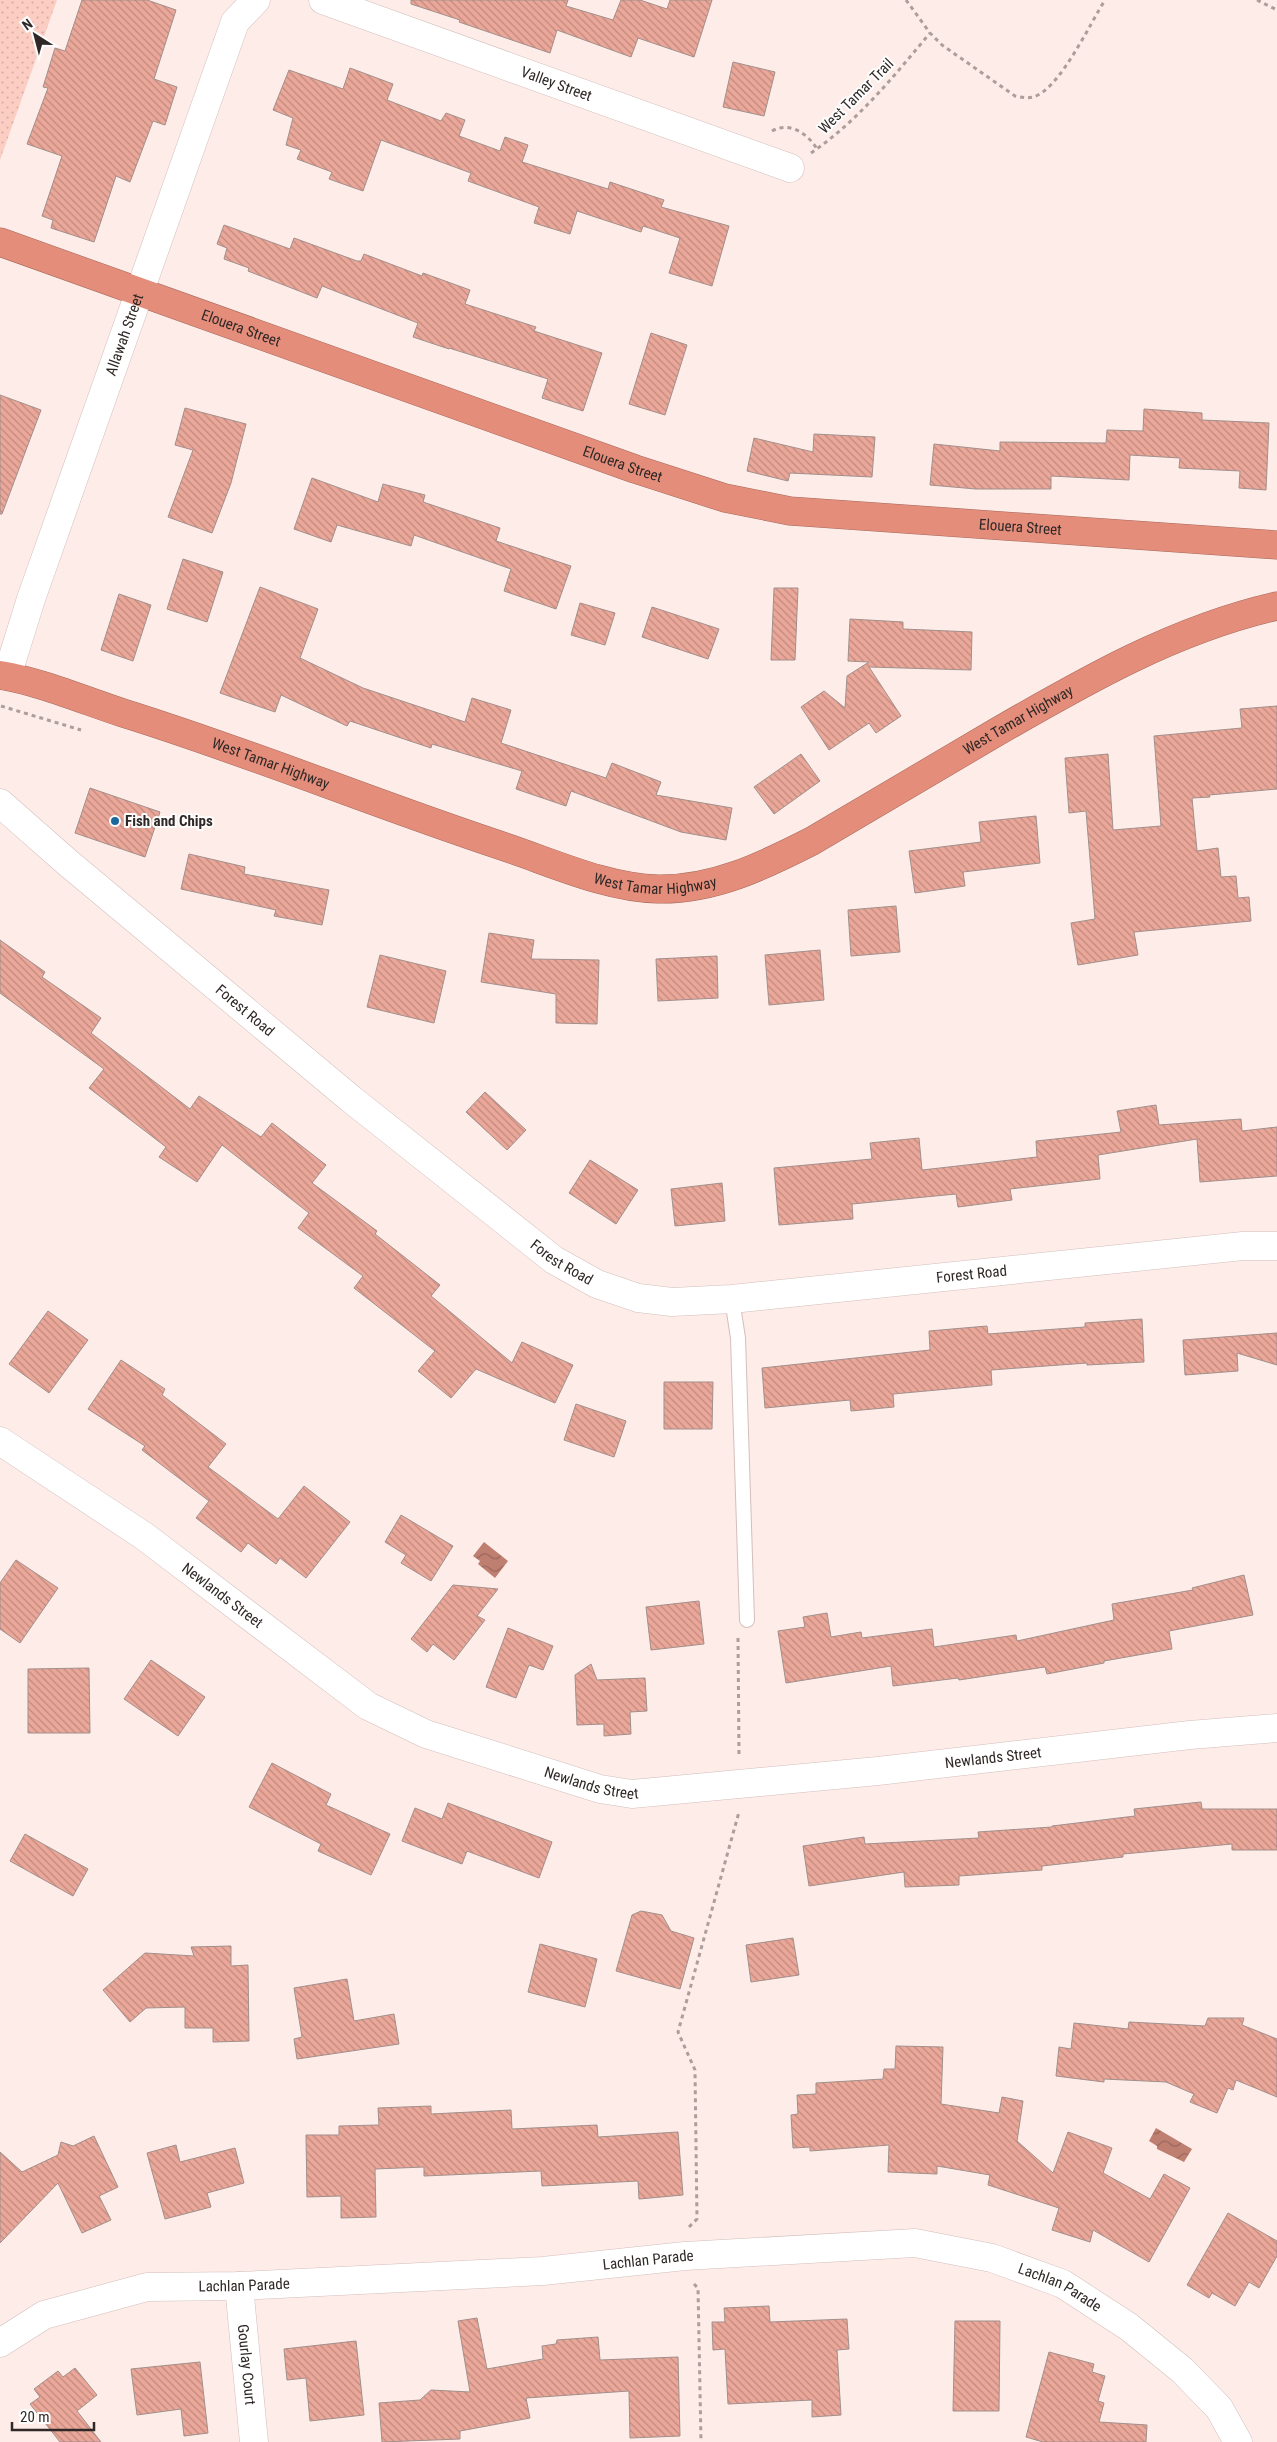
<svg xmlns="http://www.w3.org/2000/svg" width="1277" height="2442" viewBox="0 0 1277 2442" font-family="'Roboto Condensed',sans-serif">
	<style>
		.grass { fill: url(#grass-dots) }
		.water { fill: url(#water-waves) }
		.building { fill: url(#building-back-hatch); stroke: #a28f8b }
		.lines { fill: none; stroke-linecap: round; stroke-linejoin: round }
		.lane-casing { stroke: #d3bfbb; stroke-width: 16 }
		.street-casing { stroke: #d3bfbb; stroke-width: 29 }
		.highway-casing { stroke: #a56a5d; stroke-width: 29 }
		.path { stroke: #ab9e9b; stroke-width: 3; stroke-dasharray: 4 4; stroke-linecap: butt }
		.lane { stroke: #fff; stroke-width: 14 }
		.street { stroke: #fff; stroke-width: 28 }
		.highway { stroke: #e48d7b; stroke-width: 28 }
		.poi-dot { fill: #1b699c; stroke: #fdfdfd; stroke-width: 2 }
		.labels { text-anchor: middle; stroke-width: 4; stroke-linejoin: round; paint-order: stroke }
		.street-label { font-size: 15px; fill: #2f2826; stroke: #fdfdfd }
		.poi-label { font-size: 15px; font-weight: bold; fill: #2f2826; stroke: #fdfdfd; text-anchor: start }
	</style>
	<defs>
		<pattern id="grass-dots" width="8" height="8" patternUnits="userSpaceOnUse" patternTransform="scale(1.25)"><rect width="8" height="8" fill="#fccdc3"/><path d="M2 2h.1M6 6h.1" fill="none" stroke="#d8b0a7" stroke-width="1.8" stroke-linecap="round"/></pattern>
		<pattern id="water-waves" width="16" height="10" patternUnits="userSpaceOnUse" patternTransform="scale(1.25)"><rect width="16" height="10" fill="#be7e70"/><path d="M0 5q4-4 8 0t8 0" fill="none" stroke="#9b675c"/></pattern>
		<pattern id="building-back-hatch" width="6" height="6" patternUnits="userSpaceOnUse" patternTransform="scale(1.25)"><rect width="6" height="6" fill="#eba89a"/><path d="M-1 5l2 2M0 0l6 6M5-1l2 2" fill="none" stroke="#bf897d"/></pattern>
	</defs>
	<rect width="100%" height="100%" fill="#fdece8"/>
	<path class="grass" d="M 0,0 L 57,0 L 0,160 Z"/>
	<path class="water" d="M 484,1542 L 508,1561 L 495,1578 L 478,1564 L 480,1561 L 473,1556 Z
		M 1156,2128 L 1192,2149 L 1184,2162 L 1157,2149 L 1157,2146 L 1149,2141 Z"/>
	<path class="building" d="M 82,0 L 147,0 L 176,10 L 154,79 L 177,87 L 165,125 L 153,121 L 130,182 L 116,176 L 94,242 L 51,228 L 53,220 L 42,216 L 62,156 L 27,144 L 48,88 L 43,87 L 55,48 L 65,51 Z
		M 411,0 L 568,0 L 566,6 L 613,20 L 621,0 L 640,0 L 667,9 L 670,0 L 712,0 L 694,57 L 638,38 L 631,57 L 557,30 L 550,53 L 459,22 L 460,20 L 411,4 Z
		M 733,62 L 775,72 L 764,116 L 723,107 Z
		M 350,68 L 393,84 L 387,100 L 441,121 L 446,113 L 465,120 L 459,136 L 500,151 L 505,137 L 528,145 L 522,162 L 608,189 L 610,182 L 664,200 L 661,207 L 729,226 L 712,286 L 669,273 L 680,238 L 643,226 L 641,232 L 577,211 L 570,234 L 534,223 L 539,207 L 468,181 L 471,173 L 381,140 L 363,191 L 329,179 L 332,172 L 297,159 L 301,150 L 286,145 L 293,118 L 273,110 L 289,70 L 343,89 Z
		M 224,225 L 290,249 L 294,238 L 357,261 L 361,261 L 364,254 L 422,276 L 423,273 L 470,290 L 465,304 L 536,327 L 534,331 L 602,353 L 583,411 L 542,398 L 548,379 L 449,348 L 449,349 L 413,337 L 418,323 L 322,286 L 317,298 L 248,271 L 249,268 L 224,259 L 227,248 L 217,244 Z
		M 651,333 L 687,345 L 665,415 L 629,404 Z
		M 0,395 L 41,410 L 2,514 L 0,514 Z
		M 185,408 L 246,424 L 231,483 L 212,533 L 168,517 L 193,450 L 175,445 Z
		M 1144,409 L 1202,413 L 1202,420 L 1269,423 L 1266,490 L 1239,488 L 1240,471 L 1179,468 L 1180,458 L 1130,455 L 1129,480 L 1051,476 L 1051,489 L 976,489 L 930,485 L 934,444 L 1000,451 L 1000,442 L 1106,443 L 1107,430 L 1143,431 Z
		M 814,434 L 875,437 L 872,477 L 790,473 L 788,481 L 747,471 L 754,438 L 813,452 Z
		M 312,478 L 378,502 L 383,484 L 425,495 L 423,502 L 500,528 L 496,541 L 571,566 L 556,609 L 504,591 L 511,569 L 414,535 L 411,546 L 337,525 L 331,542 L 294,529 Z
		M 183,559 L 223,572 L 207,622 L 167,609 Z
		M 260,587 L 318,609 L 300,658 L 363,688 L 465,722 L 472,698 L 511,710 L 501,743 L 606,778 L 612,763 L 661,782 L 656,795 L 732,808 L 726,840 L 681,832 L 571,791 L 566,806 L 516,789 L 522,771 L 432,744 L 431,748 L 350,721 L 347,726 L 281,695 L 275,712 L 220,693 Z
		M 774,588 L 798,588 L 795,660 L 771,660 Z
		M 119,594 L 151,605 L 133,661 L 101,650 Z
		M 580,603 L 615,613 L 605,645 L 571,635 Z
		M 652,607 L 719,629 L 708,659 L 642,637 Z
		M 850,619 L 903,622 L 903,629 L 972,632 L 971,670 L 869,667 L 901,716 L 876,733 L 869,723 L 829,750 L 801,707 L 824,691 L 845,708 L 847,676 L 869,662 L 848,661 Z
		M 1277,706 L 1277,789 L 1209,795 L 1210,797 L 1192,798 L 1197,851 L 1218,848 L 1221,877 L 1236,876 L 1238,898 L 1249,897 L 1251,921 L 1134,932 L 1138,955 L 1078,965 L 1071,923 L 1095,919 L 1086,811 L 1069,813 L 1065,758 L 1108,754 L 1113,830 L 1161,826 L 1154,736 L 1242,728 L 1240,709 Z
		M 801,754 L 820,781 L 774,814 L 754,787 Z
		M 90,788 L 160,812 L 145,857 L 75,833 Z
		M 1036,816 L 1040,863 L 963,872 L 965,886 L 915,893 L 909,851 L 981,842 L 979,822 Z
		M 189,854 L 245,867 L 244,874 L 329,890 L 322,925 L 274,916 L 276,910 L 181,889 Z
		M 896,906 L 900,952 L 851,956 L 848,910 Z
		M 489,933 L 534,940 L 531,959 L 599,960 L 597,1024 L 556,1023 L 556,994 L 481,982 Z
		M 0,940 L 45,972 L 42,977 L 101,1018 L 91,1033 L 190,1109 L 199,1096 L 261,1137 L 272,1123 L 326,1165 L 312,1183 L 377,1231 L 375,1234 L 440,1285 L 431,1296 L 512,1363 L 522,1342 L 573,1365 L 555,1403 L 476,1369 L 451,1398 L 418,1371 L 435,1351 L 354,1288 L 363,1276 L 298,1228 L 309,1213 L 222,1145 L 197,1182 L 159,1157 L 166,1147 L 89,1088 L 104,1069 L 0,993 Z
		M 820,950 L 824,1000 L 769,1005 L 765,955 Z
		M 380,955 L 446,971 L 434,1023 L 367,1007 Z
		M 717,956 L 718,998 L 658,1001 L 656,959 Z
		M 485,1092 L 526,1130 L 507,1150 L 466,1112 Z
		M 1156,1105 L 1159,1125 L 1241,1119 L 1242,1131 L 1277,1127 L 1277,1176 L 1200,1182 L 1197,1139 L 1098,1155 L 1100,1179 L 1010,1189 L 1012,1200 L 958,1207 L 956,1194 L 852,1204 L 853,1219 L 779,1225 L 774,1168 L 872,1159 L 870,1143 L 919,1138 L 922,1170 L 1037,1157 L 1036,1141 L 1121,1132 L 1117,1111 Z
		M 590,1160 L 638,1190 L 616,1224 L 569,1193 Z
		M 722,1183 L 725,1221 L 675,1226 L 671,1189 Z
		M 48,1311 L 88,1340 L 49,1393 L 9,1364 Z
		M 1142,1319 L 1144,1362 L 1087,1365 L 1087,1363 L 991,1370 L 992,1385 L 893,1394 L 894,1407 L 851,1411 L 850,1400 L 765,1408 L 762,1368 L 930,1350 L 929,1331 L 987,1326 L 988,1334 L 1085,1327 L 1085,1323 Z
		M 1277,1333 L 1277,1365 L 1237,1353 L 1238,1371 L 1185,1375 L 1183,1340 Z
		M 121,1360 L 165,1389 L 162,1395 L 226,1444 L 208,1467 L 278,1519 L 304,1486 L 350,1522 L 306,1578 L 280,1558 L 276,1564 L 248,1543 L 241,1552 L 196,1518 L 209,1501 L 142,1450 L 145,1446 L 88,1409 Z
		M 664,1382 L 713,1382 L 712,1429 L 664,1429 Z
		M 576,1404 L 626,1421 L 614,1457 L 564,1440 Z
		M 401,1515 L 453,1546 L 431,1581 L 401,1563 L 406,1555 L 385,1542 Z
		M 16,1560 L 58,1588 L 20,1643 L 0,1629 L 0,1583 Z
		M 1244,1575 L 1253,1615 L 1169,1631 L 1172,1649 L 1104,1661 L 1104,1663 L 1047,1674 L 1045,1667 L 959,1680 L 958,1678 L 893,1686 L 891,1666 L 786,1683 L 778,1631 L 805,1627 L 803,1617 L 827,1613 L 831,1637 L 861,1632 L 862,1638 L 932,1629 L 934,1647 L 1016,1635 L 1017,1641 L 1114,1620 L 1112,1604 L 1193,1590 L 1192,1588 Z
		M 453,1585 L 498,1589 L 477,1616 L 485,1620 L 454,1660 L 433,1644 L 427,1652 L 411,1639 Z
		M 699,1601 L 704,1644 L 651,1650 L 646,1607 Z
		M 508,1628 L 553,1646 L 543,1670 L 529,1665 L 516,1698 L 486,1687 Z
		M 151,1660 L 205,1697 L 178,1736 L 124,1699 Z
		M 591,1664 L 597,1680 L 645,1678 L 647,1711 L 630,1712 L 631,1734 L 604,1736 L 604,1724 L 577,1725 L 575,1675 Z
		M 89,1668 L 90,1733 L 28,1733 L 28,1669 Z
		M 272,1763 L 331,1794 L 326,1805 L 390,1834 L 371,1875 L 318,1851 L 321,1844 L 249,1807 Z
		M 1201,1802 L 1202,1809 L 1277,1809 L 1277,1850 L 1232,1850 L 1232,1844 L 1123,1854 L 1123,1857 L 1042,1866 L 1042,1870 L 959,1876 L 959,1885 L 905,1887 L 904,1872 L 809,1886 L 803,1846 L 864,1837 L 865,1844 L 979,1838 L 978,1832 L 1052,1827 L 1052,1826 L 1135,1816 L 1134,1809 Z
		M 448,1803 L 552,1842 L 539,1878 L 467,1851 L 462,1864 L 402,1841 L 415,1808 L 442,1819 Z
		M 25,1834 L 88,1869 L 73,1896 L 10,1861 Z
		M 641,1911 L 662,1915 L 671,1931 L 694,1938 L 680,1989 L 616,1971 L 632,1915 Z
		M 793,1938 L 799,1975 L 751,1982 L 746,1945 Z
		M 540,1944 L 597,1959 L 585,2007 L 528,1992 Z
		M 231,1946 L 231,1966 L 248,1965 L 249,2041 L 213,2042 L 213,2028 L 185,2028 L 185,2007 L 146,2008 L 130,2022 L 103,1990 L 145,1953 L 194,1956 L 191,1947 Z
		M 347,1979 L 354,2021 L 394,2014 L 399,2044 L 297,2059 L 294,2039 L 302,2037 L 294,1988 Z
		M 1208,2018 L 1244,2018 L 1242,2025 L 1277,2039 L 1277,2097 L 1236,2080 L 1233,2090 L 1228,2088 L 1217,2113 L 1190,2102 L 1194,2094 L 1166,2082 L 1104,2079 L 1104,2082 L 1056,2076 L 1059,2047 L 1071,2049 L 1074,2023 L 1128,2029 L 1129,2022 L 1205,2026 Z
		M 896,2046 L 943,2047 L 941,2104 L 999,2113 L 1002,2097 L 1023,2101 L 1017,2141 L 1053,2173 L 1068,2132 L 1112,2148 L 1103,2173 L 1150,2199 L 1164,2174 L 1190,2188 L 1149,2262 L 1093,2230 L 1090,2242 L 1052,2230 L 1059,2208 L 988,2185 L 990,2175 L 937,2166 L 937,2174 L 888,2172 L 889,2145 L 810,2151 L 810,2147 L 793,2148 L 791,2115 L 798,2114 L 797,2095 L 816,2094 L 816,2083 L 883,2079 L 884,2069 L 895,2069 Z
		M 431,2106 L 431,2114 L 511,2110 L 512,2129 L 597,2125 L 598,2137 L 678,2132 L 683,2195 L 639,2199 L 638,2181 L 542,2186 L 541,2171 L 424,2176 L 424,2167 L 375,2169 L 376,2217 L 341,2218 L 341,2196 L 307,2197 L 306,2135 L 339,2135 L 339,2126 L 379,2125 L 378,2108 Z
		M 94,2136 L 118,2187 L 99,2196 L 111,2220 L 82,2233 L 58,2183 L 0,2243 L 0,2152 L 22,2172 L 58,2155 L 61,2142 L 73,2146 Z
		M 176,2145 L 180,2162 L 235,2148 L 244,2183 L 207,2193 L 211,2207 L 165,2219 L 147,2153 Z
		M 1228,2213 L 1277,2241 L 1277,2256 L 1259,2288 L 1249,2282 L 1235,2306 L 1212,2293 L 1209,2298 L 1187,2285 Z
		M 769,2306 L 770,2322 L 847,2319 L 849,2349 L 837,2350 L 841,2415 L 812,2417 L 812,2400 L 728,2404 L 725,2349 L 713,2350 L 712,2322 L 725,2322 L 724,2308 Z
		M 477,2318 L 487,2369 L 543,2359 L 542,2346 L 556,2344 L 557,2340 L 598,2337 L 600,2360 L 678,2357 L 680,2436 L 630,2438 L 629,2391 L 526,2398 L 530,2418 L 460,2431 L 460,2439 L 382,2442 L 379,2403 L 420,2400 L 431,2390 L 470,2392 L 458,2321 Z
		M 955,2321 L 1000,2321 L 999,2411 L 953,2411 Z
		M 356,2341 L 364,2415 L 310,2421 L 306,2378 L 287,2380 L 284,2349 Z
		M 1049,2352 L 1094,2364 L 1092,2372 L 1105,2376 L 1098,2401 L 1104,2403 L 1099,2422 L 1147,2425 L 1146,2442 L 1043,2442 L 1026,2437 Z
		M 200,2362 L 208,2433 L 184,2436 L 181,2409 L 137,2415 L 131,2369 Z
		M 75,2368 L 97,2395 L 77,2411 L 101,2442 L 60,2442 L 30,2404 L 40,2397 L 34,2389 L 58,2371 L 63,2377 Z"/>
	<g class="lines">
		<defs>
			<path id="lane" d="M 732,1299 L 738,1338 L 747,1620"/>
			<g id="street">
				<path id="s1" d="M 323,0 L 790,168"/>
				<path id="s2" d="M 7,676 L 31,599 L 235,22 L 256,0"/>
				<path id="s3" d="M 0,803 L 67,862 L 351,1099 L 554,1260 L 597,1284 L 638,1298 L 672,1302 L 732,1299 L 1243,1246 L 1277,1246"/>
				<path id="s4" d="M 0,1441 L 144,1536 L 368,1706 L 426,1734 L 600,1789 L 632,1794 L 878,1771 L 1190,1735 L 1277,1728"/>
				<path id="s5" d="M 239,2286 L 254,2442"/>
				<path id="s6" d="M 0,2343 L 44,2315 L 147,2287 L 239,2286 L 543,2271 L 685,2256 L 915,2243 L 992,2258 L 1063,2284 L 1129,2327 L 1182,2370 L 1219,2408 L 1238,2442"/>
			</g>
			<g id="highway">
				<path id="s7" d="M 0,242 L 635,469 L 725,498 L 790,511 L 1277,545"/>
				<path id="s8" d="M 0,675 C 38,681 86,701 123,713 C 252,753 377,805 505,847 C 553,863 607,888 658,889 C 714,890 763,866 812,841 C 873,805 934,769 995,733 C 1085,681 1175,629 1277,606"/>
			</g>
		</defs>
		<use href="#lane" class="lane-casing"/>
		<use href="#street" class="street-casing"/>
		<use href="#highway" class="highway-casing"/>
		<path class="path" d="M 906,0 L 930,33 L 942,45 L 1015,96 C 1024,98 1030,99 1038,95 C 1062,83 1090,24 1105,0
			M 1257,0 L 1277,10
			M 772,131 C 790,121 808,134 817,149
			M 811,153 C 858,121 894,76 930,33
			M 1,706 L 81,730
			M 738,1638 L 739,1756
			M 689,2227 L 697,2219 L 695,2070 L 678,2032 L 739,1812
			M 694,2284 L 698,2288 L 701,2442"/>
		<use href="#lane" class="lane"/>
		<use href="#street" class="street"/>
		<use href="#highway" class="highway"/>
	</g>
	<circle class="poi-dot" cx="115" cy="821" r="5"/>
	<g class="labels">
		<g class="street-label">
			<text dy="5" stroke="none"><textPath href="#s1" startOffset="248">Valley Street</textPath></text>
			<text transform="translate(856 96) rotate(-45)" y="5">West Tamar Trail</text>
			<text dy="5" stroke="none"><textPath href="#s7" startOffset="256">Elouera Street</textPath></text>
			<text dy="5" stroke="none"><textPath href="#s2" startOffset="361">Allawah Street</textPath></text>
			<text dy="5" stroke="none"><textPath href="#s7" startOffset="661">Elouera Street</textPath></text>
			<text dy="5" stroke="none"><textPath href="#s7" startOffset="1066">Elouera Street</textPath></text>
			<text dy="5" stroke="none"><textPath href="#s8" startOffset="1095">West Tamar Highway</textPath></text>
			<text dy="5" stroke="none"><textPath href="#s8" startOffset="285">West Tamar Highway</textPath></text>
			<text dy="5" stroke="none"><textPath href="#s8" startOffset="690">West Tamar Highway</textPath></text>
			<text dy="5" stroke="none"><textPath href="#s3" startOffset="321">Forest Road</textPath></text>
			<text dy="5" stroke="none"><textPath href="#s3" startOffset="726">Forest Road</textPath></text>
			<text dy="5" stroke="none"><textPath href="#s3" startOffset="1146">Forest Road</textPath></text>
			<text dy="5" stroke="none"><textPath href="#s4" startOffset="271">Newlands Street</textPath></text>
			<text dy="5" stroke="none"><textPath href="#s4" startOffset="1096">Newlands Street</textPath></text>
			<text dy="5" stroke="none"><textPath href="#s4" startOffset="691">Newlands Street</textPath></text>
			<text dy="5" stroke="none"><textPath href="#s6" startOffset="661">Lachlan Parade</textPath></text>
			<text dy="5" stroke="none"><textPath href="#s6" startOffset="256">Lachlan Parade</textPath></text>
			<text dy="5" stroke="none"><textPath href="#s6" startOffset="1081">Lachlan Parade</textPath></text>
			<text dy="5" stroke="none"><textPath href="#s5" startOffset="79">Gourlay Court</textPath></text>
		</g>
		<g class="poi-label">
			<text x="125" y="826">Fish and Chips</text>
		</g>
	</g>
	<g transform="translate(35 35) rotate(324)" stroke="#fdfdfd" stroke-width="4" paint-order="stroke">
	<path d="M0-4L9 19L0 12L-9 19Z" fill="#2f2826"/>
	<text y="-8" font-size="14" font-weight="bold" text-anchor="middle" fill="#2f2826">N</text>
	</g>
	<path d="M12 2422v8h82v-8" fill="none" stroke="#2f2826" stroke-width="2.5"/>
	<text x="20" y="2422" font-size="15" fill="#2f2826" stroke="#fdfdfd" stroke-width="4" paint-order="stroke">20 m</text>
</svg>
